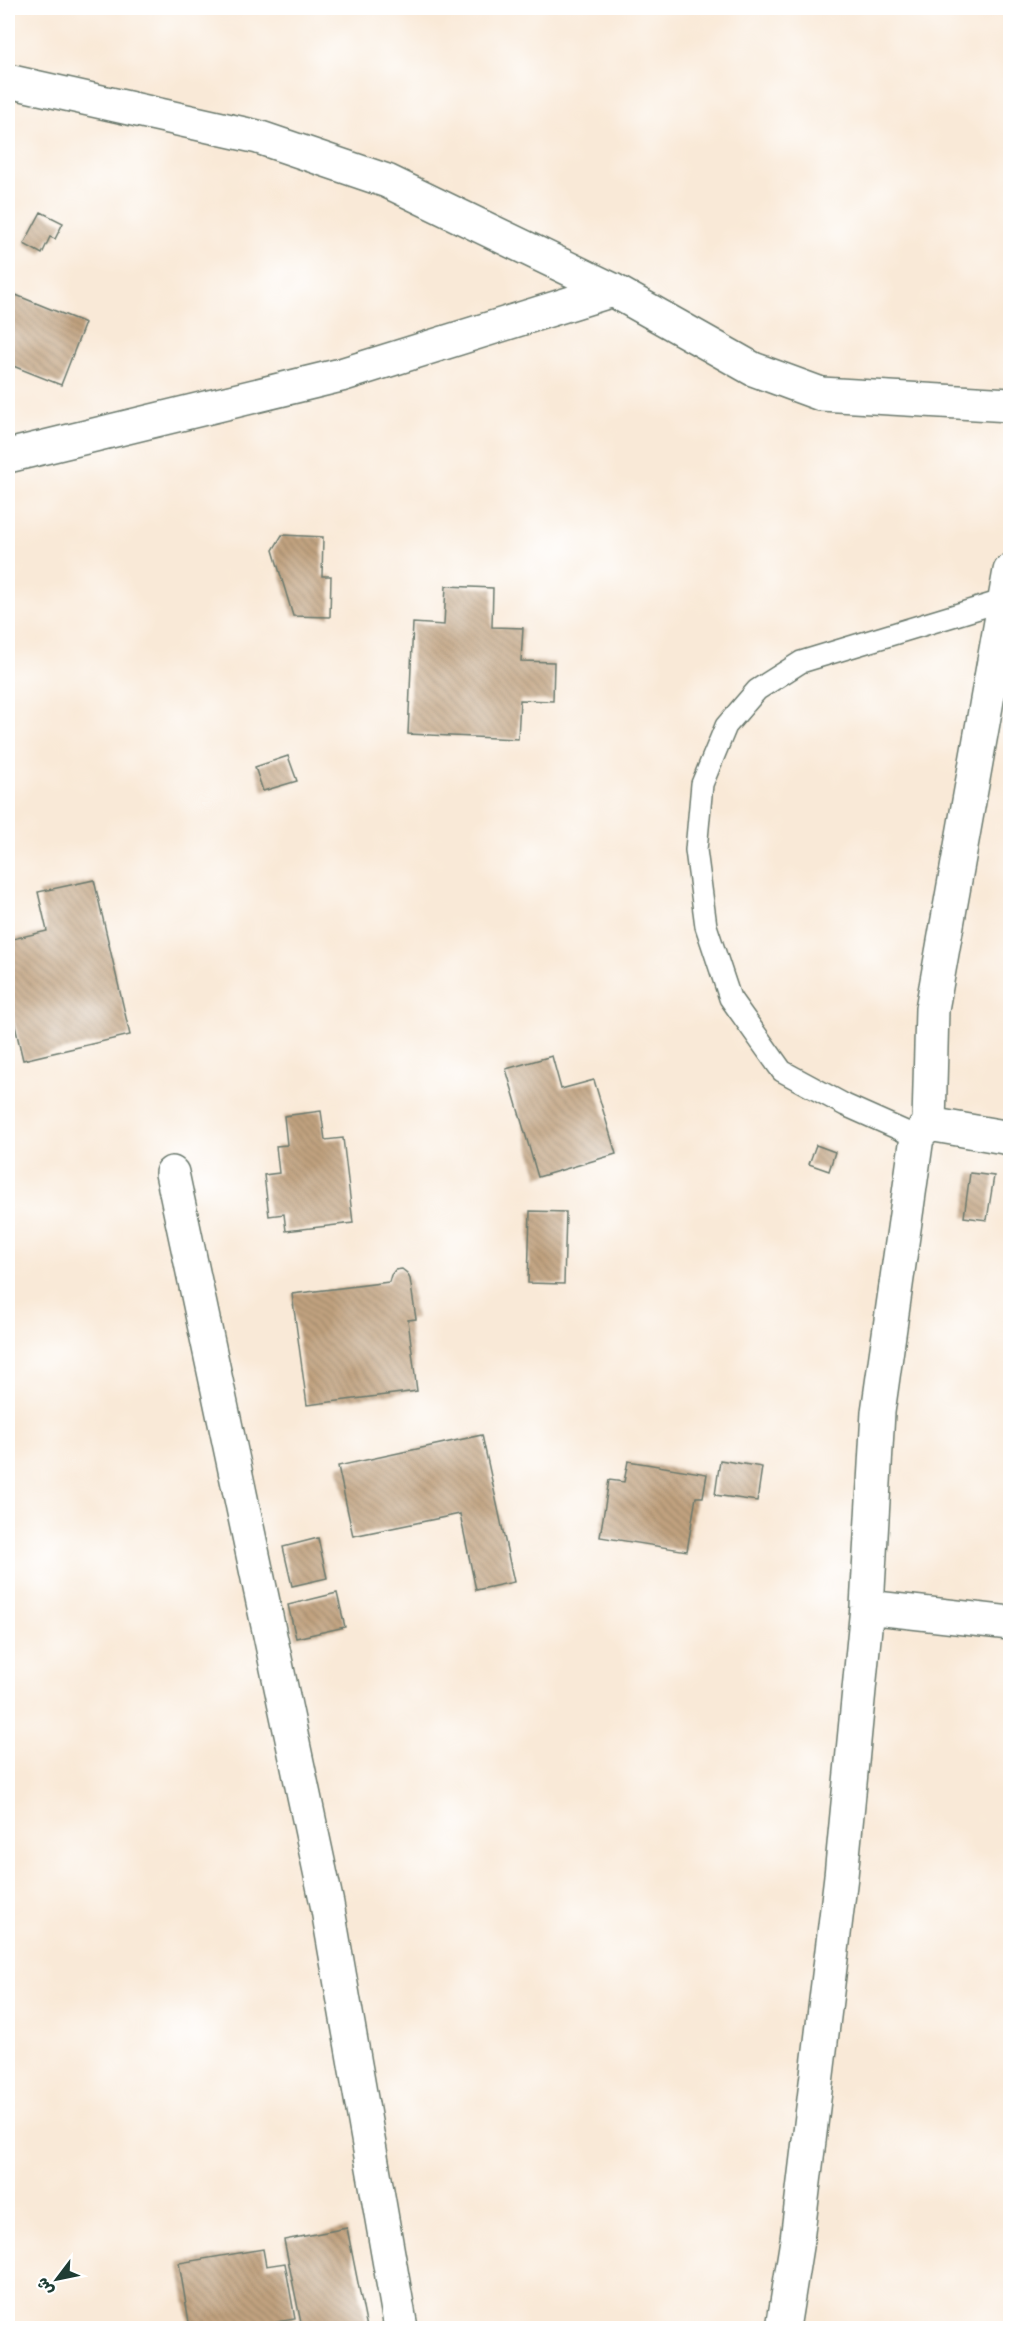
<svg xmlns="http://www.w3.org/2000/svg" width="1018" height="2336" viewBox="0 0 1018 2336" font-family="Caveat,'Playpen Sans Arabic',sans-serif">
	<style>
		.building { fill: url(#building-back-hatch) }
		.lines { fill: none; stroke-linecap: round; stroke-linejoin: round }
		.lane-casing { stroke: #6b796d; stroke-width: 24 }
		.street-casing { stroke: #6b796d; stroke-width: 36 }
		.lane { stroke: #fff; stroke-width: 21 }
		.street { stroke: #fff; stroke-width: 33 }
	</style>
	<defs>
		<pattern id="building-back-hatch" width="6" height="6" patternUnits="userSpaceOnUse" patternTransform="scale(1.5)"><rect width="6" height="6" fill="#c1a27f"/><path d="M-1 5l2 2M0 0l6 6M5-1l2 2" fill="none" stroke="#9c8569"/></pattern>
	</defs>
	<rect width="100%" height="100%" fill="#fff"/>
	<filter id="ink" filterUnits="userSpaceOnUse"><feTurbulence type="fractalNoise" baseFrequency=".0167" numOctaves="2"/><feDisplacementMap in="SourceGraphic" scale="12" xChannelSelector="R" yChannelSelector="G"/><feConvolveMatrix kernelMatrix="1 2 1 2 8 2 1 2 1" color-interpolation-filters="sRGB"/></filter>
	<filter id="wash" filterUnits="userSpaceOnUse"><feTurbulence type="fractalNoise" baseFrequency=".008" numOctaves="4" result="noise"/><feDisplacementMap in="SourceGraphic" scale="24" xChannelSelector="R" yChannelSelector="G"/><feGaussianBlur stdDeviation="1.35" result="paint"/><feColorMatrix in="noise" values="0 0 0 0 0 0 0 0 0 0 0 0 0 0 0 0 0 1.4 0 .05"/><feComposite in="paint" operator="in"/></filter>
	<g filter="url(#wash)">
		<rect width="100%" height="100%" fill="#f9e9d7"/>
		<g id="blocks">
			<path class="building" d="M 41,212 L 63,223 L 55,239 L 50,237 L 42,254 L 24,244 Z
				M 11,293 L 85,323 L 61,385 L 8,364 L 8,302 Z
				M 282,535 L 323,537 L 322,576 L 331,576 L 330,617 L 293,616 L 273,550 Z
				M 446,586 L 493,588 L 492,627 L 523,628 L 521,661 L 554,662 L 553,701 L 520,700 L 518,739 L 408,734 L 413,623 L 444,625 Z
				M 288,756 L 297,781 L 263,791 L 255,767 Z
				M 94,880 L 130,1035 L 23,1060 L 8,996 L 8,940 L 47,931 L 38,892 Z
				M 552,1056 L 561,1089 L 594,1080 L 616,1154 L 538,1177 L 506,1069 Z
				M 321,1111 L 325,1140 L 343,1138 L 353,1223 L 286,1231 L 284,1214 L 269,1216 L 264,1175 L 279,1173 L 276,1146 L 287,1145 L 284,1116 Z
				M 816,1145 L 835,1152 L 829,1171 L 809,1164 Z
				M 970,1173 L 994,1176 L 987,1220 L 964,1217 Z
				M 530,1211 L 566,1212 L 564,1284 L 528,1283 Z
				M 402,1269 L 407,1273 L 410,1279 L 416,1319 L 408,1320 L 417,1391 L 307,1405 L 292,1294 L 389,1282 L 391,1275 L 395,1270 Z
				M 482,1435 L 514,1582 L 476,1590 L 460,1514 L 353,1536 L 338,1466 Z
				M 720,1460 L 762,1467 L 757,1501 L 715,1495 Z
				M 628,1461 L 707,1474 L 703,1497 L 696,1497 L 687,1551 L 600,1537 L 609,1480 L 624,1482 Z
				M 318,1538 L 327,1578 L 292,1586 L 283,1547 Z
				M 337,1593 L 345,1627 L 296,1638 L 288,1605 Z
				M 347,2228 L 367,2328 L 302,2328 L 284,2240 Z
				M 263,2249 L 266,2266 L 285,2263 L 295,2319 L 276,2322 L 277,2328 L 190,2328 L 179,2263 Z"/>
		</g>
	</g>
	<g filter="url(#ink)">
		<use href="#blocks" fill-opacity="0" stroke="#6b796d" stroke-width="1.5"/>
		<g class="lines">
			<defs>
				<path id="lane" d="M 917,1137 L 845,1105 L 782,1071 L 730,998 L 706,926 L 696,850 L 702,784 L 726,726 L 757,690 L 801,662 L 1005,600"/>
				<path id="street" d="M 8,81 L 258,137 L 387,181 L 613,290 L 753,369 L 821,394 L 1010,405
					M 8,456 L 341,375 L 613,290
					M 929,1124 L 1010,1138
					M 172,1173 L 327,1904 L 401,2328
					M 867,1607 L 1010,1623
					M 783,2328 L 797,2240 L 841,1876 L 867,1607 L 878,1412 L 917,1137 L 929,1124 L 932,1009 L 1010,571"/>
			</defs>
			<use href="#lane" class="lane-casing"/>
			<use href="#street" class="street-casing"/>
			<use href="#lane" class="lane"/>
			<use href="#street" class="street"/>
		</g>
	</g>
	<rect width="1018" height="2336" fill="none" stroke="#fff" stroke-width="30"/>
	<g transform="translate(57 2279) rotate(238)" stroke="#ffffff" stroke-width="4.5" paint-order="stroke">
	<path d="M0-4.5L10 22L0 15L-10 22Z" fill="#1f3d34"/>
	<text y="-9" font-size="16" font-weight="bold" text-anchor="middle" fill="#1f3d34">ش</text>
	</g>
</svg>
